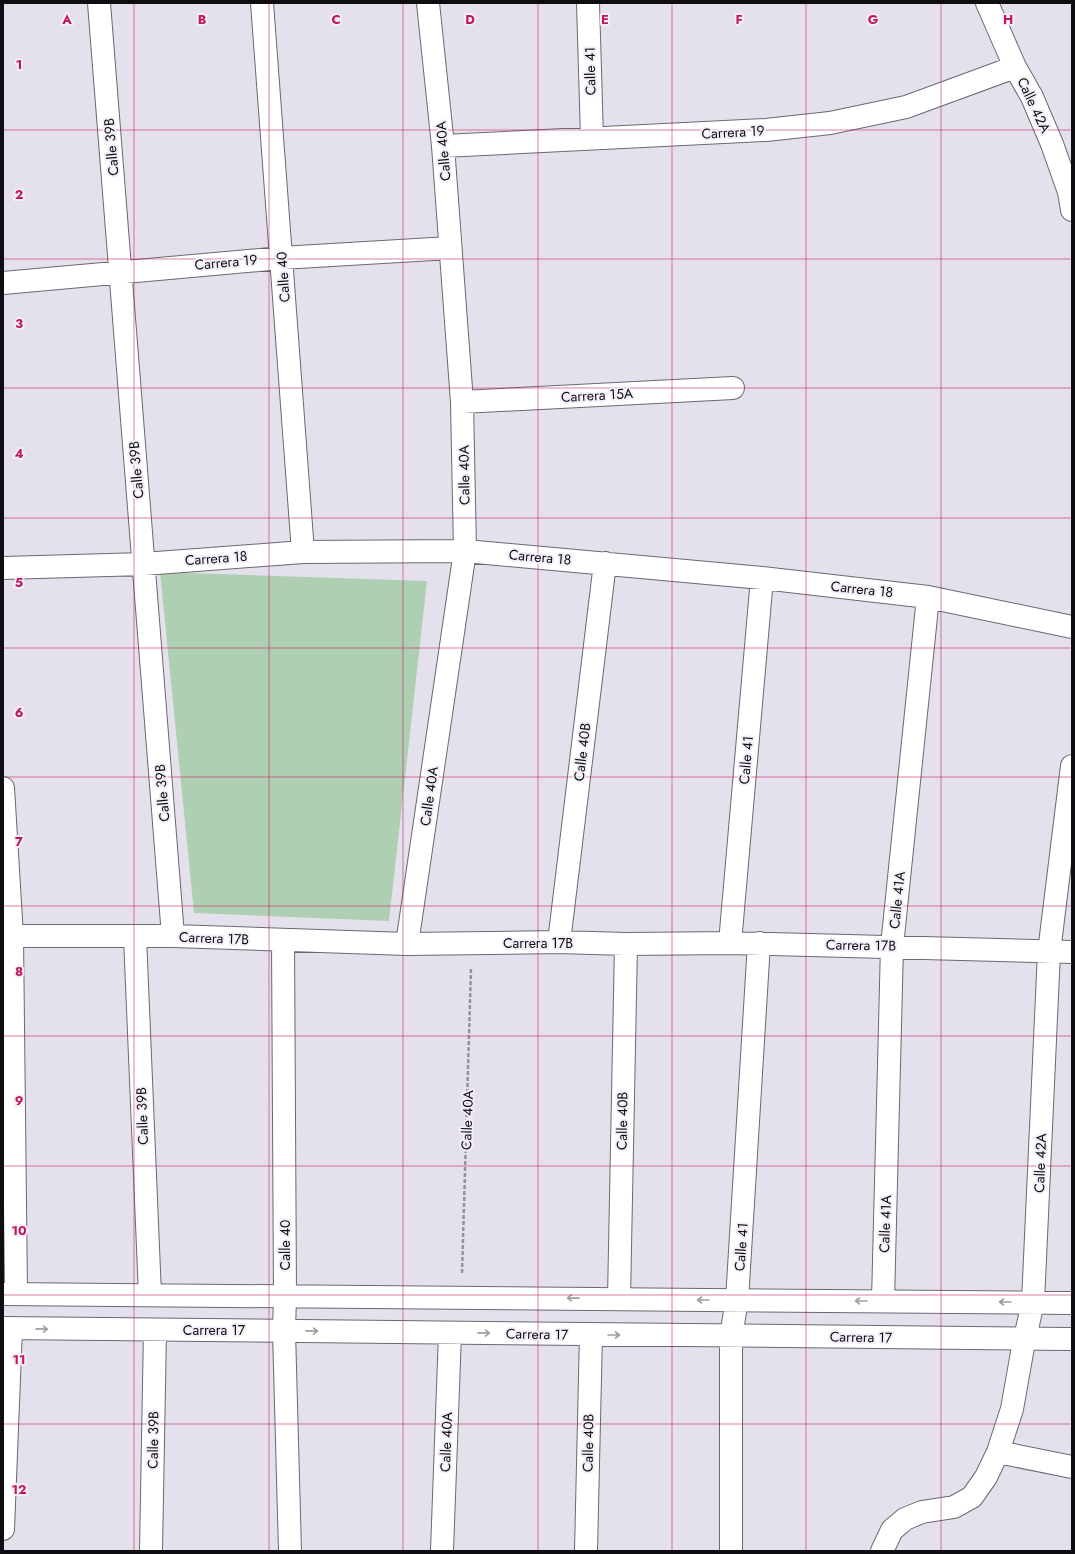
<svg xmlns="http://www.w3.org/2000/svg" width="1075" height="1554" viewBox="0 0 1075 1554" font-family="Jost,sans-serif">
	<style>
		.green { fill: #afcfb2 }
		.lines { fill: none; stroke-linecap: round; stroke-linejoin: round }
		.minor-casing { stroke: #6c6771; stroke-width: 24 }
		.path { stroke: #94919a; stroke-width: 2.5; stroke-dasharray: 4 2; stroke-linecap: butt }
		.minor { stroke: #fff; stroke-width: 22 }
		.oneway { stroke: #9f9ea0 }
		.grid { fill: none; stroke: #c2185b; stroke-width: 1; stroke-opacity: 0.55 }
		.labels { text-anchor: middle; stroke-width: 4; stroke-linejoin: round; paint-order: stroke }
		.street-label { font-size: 14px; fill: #0f0d11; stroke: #f3eefa }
		.grid-label { font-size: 13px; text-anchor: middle; font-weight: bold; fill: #c2185b; stroke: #f3eefa; stroke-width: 4; stroke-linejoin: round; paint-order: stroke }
	</style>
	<rect width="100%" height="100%" fill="#e5e1ec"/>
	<path class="green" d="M 160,572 L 427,581 L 389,921 L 194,913 Z"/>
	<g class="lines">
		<defs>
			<path id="minor" d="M 99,3 L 173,936
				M 262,3 L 303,552
				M 588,3 L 592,138
				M 987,3 L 1015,67 L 1032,97 L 1052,144 L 1069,192 L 1072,210
				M 443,146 L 766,130 L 830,123 L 906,107 L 1015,67
				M 3,283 L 281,258 L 450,248
				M 462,402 L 733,388
				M 3,568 L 144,564 L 303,552 L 465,551 L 762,578 L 928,597 L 1072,627
				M 3,788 L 12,936 L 16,1294
				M 3,936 L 173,936 L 407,944 L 559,942 L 626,944 L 730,943 L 1072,952
				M 135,937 L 150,1295
				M 283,940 L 285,1296 L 284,1331 L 290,1551
				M 559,942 L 605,563
				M 730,943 L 762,578
				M 407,944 L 465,551 L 462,402 L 443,146 L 428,3
				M 3,1294 L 1072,1303
				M 619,1299 L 626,944
				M 883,1301 L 892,946 L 928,597
				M 3,1328 L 1072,1339
				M 998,1452 L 1072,1467
				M 3,1529 L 11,1328
				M 151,1551 L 155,1330
				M 442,1551 L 450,1333
				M 586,1551 L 591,1334
				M 731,1551 L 731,1336 L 737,1300 L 759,943
				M 882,1551 L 892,1530 L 905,1519 L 922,1512 L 954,1507 L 972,1497 L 986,1477 L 998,1452 L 1012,1409 L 1023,1347 L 1033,1302 L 1049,952 L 1072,766"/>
		</defs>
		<use href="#minor" class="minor-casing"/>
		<path class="path" d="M 462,1273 L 471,968"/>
		<use href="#minor" class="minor"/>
	</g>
	<defs><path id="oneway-shaft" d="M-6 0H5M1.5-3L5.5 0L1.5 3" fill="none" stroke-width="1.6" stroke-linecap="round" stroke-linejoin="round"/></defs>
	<g class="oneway">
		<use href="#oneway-shaft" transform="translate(573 1298) rotate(-179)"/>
		<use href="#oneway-shaft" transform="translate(703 1300) rotate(-180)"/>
		<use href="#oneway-shaft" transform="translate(861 1301) rotate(-180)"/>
		<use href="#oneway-shaft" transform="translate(1005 1302) rotate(-180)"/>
		<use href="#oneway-shaft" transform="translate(42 1329) rotate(1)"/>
		<use href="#oneway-shaft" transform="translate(312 1331) rotate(1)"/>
		<use href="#oneway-shaft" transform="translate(484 1333) rotate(1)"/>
		<use href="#oneway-shaft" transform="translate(614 1335)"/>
	</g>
	<path class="grid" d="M 134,3 L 134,1551M 269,3 L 269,1551M 403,3 L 403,1551M 538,3 L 538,1551M 672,3 L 672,1551M 806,3 L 806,1551M 941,3 L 941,1551M 3,130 L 1072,130M 3,259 L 1072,259M 3,388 L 1072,388M 3,518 L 1072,518M 3,648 L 1072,648M 3,777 L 1072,777M 3,906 L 1072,906M 3,1036 L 1072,1036M 3,1166 L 1072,1166M 3,1295 L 1072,1295M 3,1424 L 1072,1424"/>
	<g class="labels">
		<g class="street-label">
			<text transform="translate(590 71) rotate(-91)" y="5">Calle 41</text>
			<text transform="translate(1034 105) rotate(65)" y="5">Calle 42A</text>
			<text transform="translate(733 132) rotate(-3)" y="5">Carrera 19</text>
			<text transform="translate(111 147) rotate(-95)" y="5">Calle 39B</text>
			<text transform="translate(443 151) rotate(-95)" y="5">Calle 40A</text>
			<text transform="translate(226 262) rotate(-5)" y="5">Carrera 19</text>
			<text transform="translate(283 277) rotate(-94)" y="5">Calle 40</text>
			<text transform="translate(597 395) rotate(-3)" y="5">Carrera 15A</text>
			<text transform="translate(136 470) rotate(-95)" y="5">Calle 39B</text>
			<text transform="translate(464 475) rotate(-91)" y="5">Calle 40A</text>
			<text transform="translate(540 557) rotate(5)" y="5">Carrera 18</text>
			<text transform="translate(216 558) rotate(-4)" y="5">Carrera 18</text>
			<text transform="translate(862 589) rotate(6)" y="5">Carrera 18</text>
			<text transform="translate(582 752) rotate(-83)" y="5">Calle 40B</text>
			<text transform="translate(746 760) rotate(-85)" y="5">Calle 41</text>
			<text transform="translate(162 793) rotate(-95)" y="5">Calle 39B</text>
			<text transform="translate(429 796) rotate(-82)" y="5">Calle 40A</text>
			<text transform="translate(897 900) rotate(-84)" y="5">Calle 41A</text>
			<text transform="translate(214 938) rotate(2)" y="5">Carrera 17B</text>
			<text x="538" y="948">Carrera 17B</text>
			<text transform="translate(861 945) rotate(1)" y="5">Carrera 17B</text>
			<text transform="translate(142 1116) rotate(-92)" y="5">Calle 39B</text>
			<text transform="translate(467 1120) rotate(-88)" y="5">Calle 40A</text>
			<text transform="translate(622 1121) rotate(-89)" y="5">Calle 40B</text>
			<text transform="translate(1040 1163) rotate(-88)" y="5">Calle 42A</text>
			<text transform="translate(885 1224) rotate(-88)" y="5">Calle 41A</text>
			<text transform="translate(285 1245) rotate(-90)" y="5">Calle 40</text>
			<text transform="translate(741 1247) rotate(-86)" y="5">Calle 41</text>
			<text x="214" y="1335">Carrera 17</text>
			<text transform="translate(537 1334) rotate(1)" y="5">Carrera 17</text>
			<text transform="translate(861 1337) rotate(1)" y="5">Carrera 17</text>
			<text transform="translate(153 1440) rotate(-89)" y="5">Calle 39B</text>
			<text transform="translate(446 1442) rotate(-88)" y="5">Calle 40A</text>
			<text transform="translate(588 1443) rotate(-89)" y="5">Calle 40B</text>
		</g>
	</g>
	<g class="grid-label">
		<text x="67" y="24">A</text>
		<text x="202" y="24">B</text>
		<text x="336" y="24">C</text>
		<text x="470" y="24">D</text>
		<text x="605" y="24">E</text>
		<text x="739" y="24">F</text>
		<text x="873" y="24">G</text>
		<text x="1008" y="24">H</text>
		<text x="19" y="69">1</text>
		<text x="19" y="199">2</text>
		<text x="19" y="328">3</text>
		<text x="19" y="458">4</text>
		<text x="19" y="587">5</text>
		<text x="19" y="717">6</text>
		<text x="19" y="846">7</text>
		<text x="19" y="976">8</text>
		<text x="19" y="1105">9</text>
		<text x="19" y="1235">10</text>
		<text x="19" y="1364">11</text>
		<text x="19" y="1494">12</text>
	</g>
	<rect width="1075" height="1554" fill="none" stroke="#0f0d11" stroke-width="8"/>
</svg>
